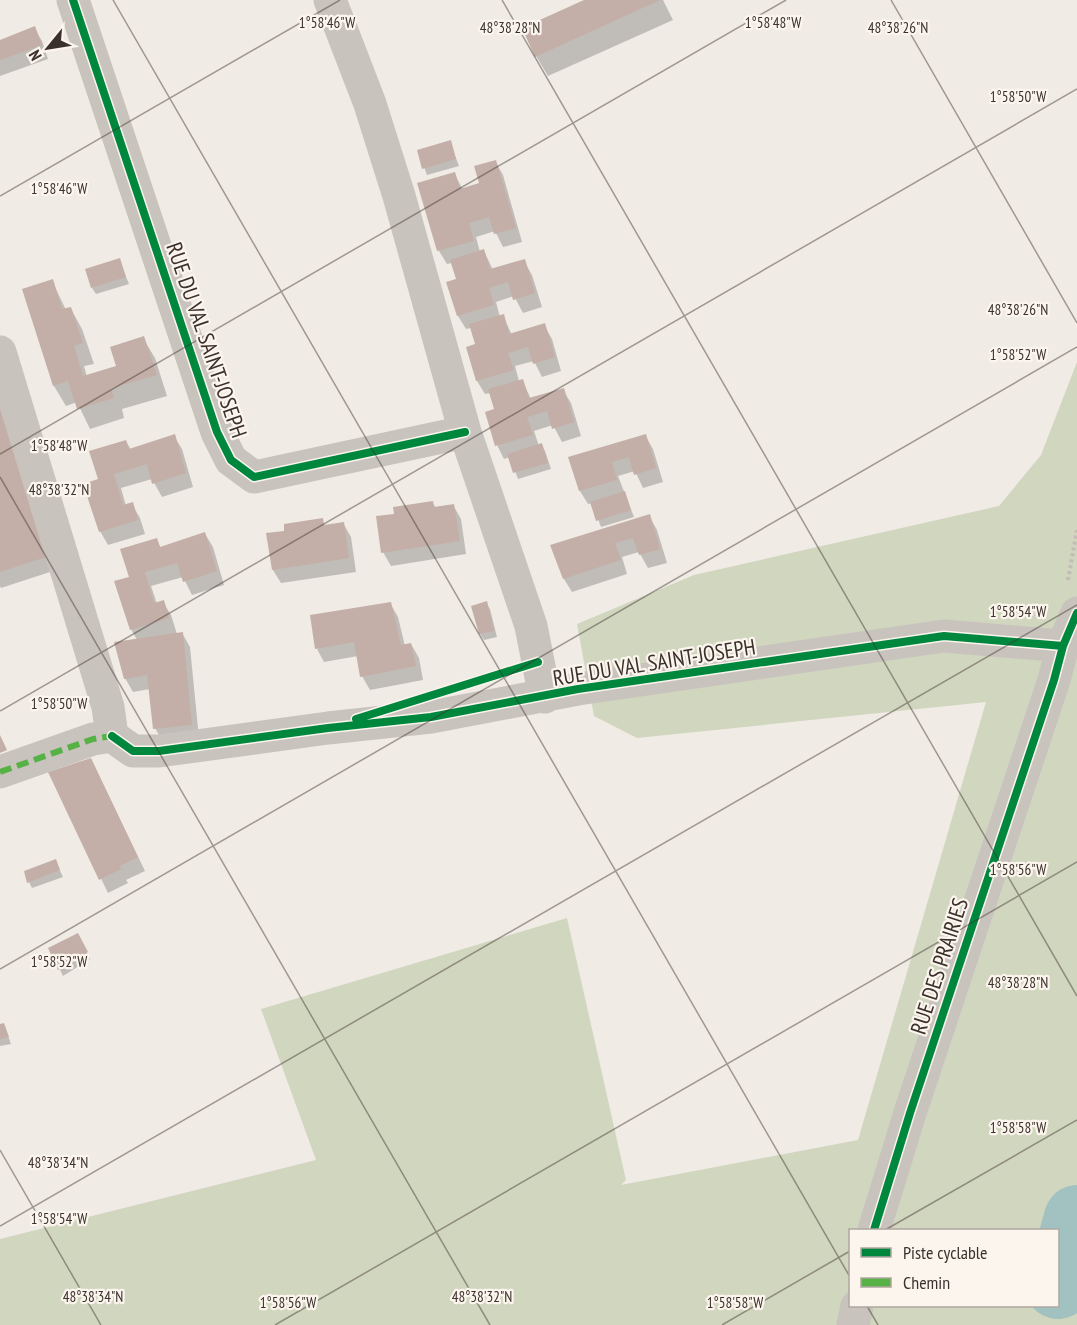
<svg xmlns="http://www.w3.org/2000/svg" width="1077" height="1325" viewBox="0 0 1077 1325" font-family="'PT Sans Narrow',sans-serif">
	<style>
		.green { fill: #d1d6bf; fill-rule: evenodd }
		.shadow { fill: #0003 }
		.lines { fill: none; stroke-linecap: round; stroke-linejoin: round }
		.river { stroke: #a1c2c1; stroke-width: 66 }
		.building { fill: #c3afa7 }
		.path { stroke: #c2bbb6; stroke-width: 4; stroke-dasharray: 3 3; stroke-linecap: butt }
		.street { stroke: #c9c3be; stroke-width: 33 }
		.quiet { stroke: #57b246; stroke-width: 6; stroke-dasharray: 12 6; stroke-linecap: butt }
		.cycleway-casing { stroke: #fbf5ee; stroke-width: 11 }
		.cycleway { stroke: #00873e; stroke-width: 8 }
		.ticks { fill: none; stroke: #3b302b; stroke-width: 1.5; stroke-opacity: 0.45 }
		.labels { text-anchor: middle; stroke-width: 4.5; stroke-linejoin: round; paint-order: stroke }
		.street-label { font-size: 22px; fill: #3b302b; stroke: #fbf5ee }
		.ticks-label { font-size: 15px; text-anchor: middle; fill: #3b302b; stroke: #fbf5ee; stroke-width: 4.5; stroke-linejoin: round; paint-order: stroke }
	</style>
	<rect width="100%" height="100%" fill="#f0ebe5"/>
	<path class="green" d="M 1077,362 L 1077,1325 L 0,1325 L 0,1239 L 316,1160 L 261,1009 L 567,918 L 626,1180 L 621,1185 L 858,1140 L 986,702 L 637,738 L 594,716 L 577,624 L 694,575 L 999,506 L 1041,455 ZM 850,1230 L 1058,1230 L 1058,1306 L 850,1306 Z"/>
	<path class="shadow" d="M 587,0 L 663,0 L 673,20 L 548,76 L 536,56 Z
		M 34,28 L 42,41 L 48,59 L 0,76 L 0,41 Z
		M 450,142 L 459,166 L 427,175 L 418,151 Z
		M 495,161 L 503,175 L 522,242 L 503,247 L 495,231 L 476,237 L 480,252 L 484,251 L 493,270 L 524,261 L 532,275 L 542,307 L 523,313 L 514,296 L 496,302 L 500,317 L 503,316 L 512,335 L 544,325 L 552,339 L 561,371 L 542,377 L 534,361 L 515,366 L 519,381 L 522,380 L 531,399 L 563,390 L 571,403 L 581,436 L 562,442 L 553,425 L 534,431 L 539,446 L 541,445 L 545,451 L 551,469 L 518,479 L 510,457 L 504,459 L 497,445 L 496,410 L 491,393 L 485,394 L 477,381 L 476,345 L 471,328 L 466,329 L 458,316 L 457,280 L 452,263 L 447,264 L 439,251 L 419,184 L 454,173 L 463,190 L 481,184 Z
		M 119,260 L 129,284 L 96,294 L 92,288 Z
		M 52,281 L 66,310 L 71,309 L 82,329 L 94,364 L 84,366 L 87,377 L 118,367 L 143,338 L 155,358 L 167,396 L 122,409 L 124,418 L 90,429 L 77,402 L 66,406 L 54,386 Z
		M 0,406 L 56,570 L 1,588 L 0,586 Z
		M 645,435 L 653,449 L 663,482 L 643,488 L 635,471 L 618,476 L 634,517 L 601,527 L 592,503 L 588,504 L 580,491 L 570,458 Z
		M 174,436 L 182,449 L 193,487 L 162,497 L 152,479 L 121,488 L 126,506 L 132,504 L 140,518 L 145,534 L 108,545 L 100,531 L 100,480 L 126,441 L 131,450 Z
		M 432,502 L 436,508 L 453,505 L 461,519 L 466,554 L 391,566 L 383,552 L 396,515 Z
		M 649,516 L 657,530 L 667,563 L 648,568 L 639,552 L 622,557 L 627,574 L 572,592 L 564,579 L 552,546 Z
		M 322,520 L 325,526 L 343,523 L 351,537 L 356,572 L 281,583 L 273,570 L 286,532 Z
		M 205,534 L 213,547 L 224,585 L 192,595 L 183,577 L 151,586 L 157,604 L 163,602 L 171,615 L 177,634 L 182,633 L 190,647 L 199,738 L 163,742 L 155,728 L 150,689 L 133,692 L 125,678 L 137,640 L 131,629 L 130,578 L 156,540 L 161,548 Z
		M 390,603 L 398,617 L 405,646 L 411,644 L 419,658 L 423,680 L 370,690 L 362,676 L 358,656 L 324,662 L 317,649 Z
		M 486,603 L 490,609 L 497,637 L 484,640 L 480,634 Z
		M 50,773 L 98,774 L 145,871 L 126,880 L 128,883 L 108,893 Z
		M 55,860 L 63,877 L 32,888 L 29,882 Z
		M 81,941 L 90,959 L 63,976 L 50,949 Z
		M 4,1025 L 11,1044 L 0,1046 L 0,1026 Z"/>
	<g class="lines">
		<path class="river" d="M 1058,1286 L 1077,1218"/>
	</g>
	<path class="building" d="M 584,0 L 660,0 L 535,57 L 522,28 Z
		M 35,26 L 42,45 L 0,60 L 0,40 Z
		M 451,140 L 456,159 L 422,169 L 417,150 Z
		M 496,160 L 516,228 L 494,234 L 489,217 L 469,223 L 474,241 L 437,251 L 417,183 L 455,172 L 460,189 L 479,183 L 474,166 Z
		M 484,249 L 490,269 L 525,259 L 535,293 L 513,300 L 508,282 L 489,288 L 494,305 L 457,316 L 446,282 L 456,279 L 450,260 Z
		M 120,258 L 126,277 L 91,288 L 85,269 Z
		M 53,279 L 62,309 L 71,307 L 83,343 L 74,346 L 83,376 L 116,366 L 110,347 L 144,336 L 157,375 L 111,388 L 114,398 L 77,409 L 68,381 L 53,386 L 22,289 Z
		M 504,314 L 509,334 L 545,323 L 555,357 L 533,364 L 528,347 L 508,353 L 514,370 L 476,381 L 466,347 L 475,344 L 469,324 Z
		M 523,379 L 529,398 L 564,388 L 574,422 L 552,429 L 547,411 L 527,417 L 533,435 L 495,446 L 485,412 L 494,409 L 488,389 Z
		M 0,404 L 49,556 L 0,572 Z
		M 175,434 L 186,473 L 152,484 L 147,464 L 114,474 L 123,505 L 133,502 L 138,520 L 99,532 L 83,484 L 98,479 L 89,451 L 126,440 L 129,449 Z
		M 646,434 L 656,468 L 634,475 L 629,457 L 612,462 L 617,480 L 579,491 L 568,457 Z
		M 542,443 L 548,463 L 513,473 L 507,454 Z
		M 625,491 L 631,510 L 596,521 L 590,502 Z
		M 433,501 L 434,507 L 454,504 L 460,541 L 381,553 L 376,516 L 394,514 L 393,507 Z
		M 650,514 L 660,549 L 639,555 L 633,538 L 615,543 L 621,560 L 563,579 L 550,545 Z
		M 323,518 L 324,525 L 344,522 L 349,558 L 272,570 L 266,533 L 284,531 L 284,524 Z
		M 205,532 L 217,571 L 183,582 L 177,563 L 145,572 L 154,603 L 164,600 L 169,618 L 130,630 L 114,581 L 129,577 L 120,549 L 157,538 L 160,547 Z
		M 487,601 L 494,631 L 479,634 L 471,606 Z
		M 391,602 L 401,645 L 411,643 L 416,666 L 360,677 L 354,642 L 315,649 L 310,615 Z
		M 183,632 L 192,725 L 153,729 L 147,675 L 124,679 L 114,642 Z
		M 0,735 L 7,750 L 0,753 Z
		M 91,758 L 138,857 L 120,866 L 121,869 L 99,880 L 48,772 Z
		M 56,859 L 60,870 L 27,883 L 24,871 Z
		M 78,933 L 88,952 L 58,970 L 48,948 Z
		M 4,1023 L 9,1037 L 0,1039 L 0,1024 Z"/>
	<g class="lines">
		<path class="path" d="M 1068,580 L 1077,530"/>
		<path class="street" d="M 73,0 L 217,432 L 231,460 L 254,477 L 465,432
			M 330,0 L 370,104 L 399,196 L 465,432 L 531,626 L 545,697
			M 0,352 L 108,707 L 112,736
			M 0,772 L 93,739 L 112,736 L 133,751 L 159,751 L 328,728 L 431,717 L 578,689 L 944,636 L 1063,646
			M 874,1230 L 910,1113 L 1054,680 L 1063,646 L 1077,613
			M 853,1325 L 857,1306"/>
		<path class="quiet" d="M 0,772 L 93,739 L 112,736"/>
		<defs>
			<path id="cycleway" d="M 73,0 L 217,432 L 231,460 L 254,477 L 465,432
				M 356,719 L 538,662
				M 112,736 L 133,751 L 159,751 L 328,728 L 431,717 L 578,689 L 944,636 L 1063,646
				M 874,1230 L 910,1113 L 1054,680 L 1063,646 L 1077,613"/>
		</defs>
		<use href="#cycleway" class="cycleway-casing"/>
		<use href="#cycleway" class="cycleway"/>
	</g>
	<path class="ticks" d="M 113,0 L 850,1277M 502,0 L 1077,996M 891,0 L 1077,323M 0,196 L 340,0M 0,454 L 786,0M 0,477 L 490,1325M 0,711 L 1077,89M 0,969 L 1077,347M 0,1150 L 101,1325M 0,1226 L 1077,605M 885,1230 L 1077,1120M 867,1306 L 878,1325M 275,1325 L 1077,862M 722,1325 L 850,1251"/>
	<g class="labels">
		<g class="street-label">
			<text transform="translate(207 340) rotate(71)" y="8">RUE DU VAL SAINT-JOSEPH</text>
			<text transform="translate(654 662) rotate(-9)" y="8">RUE DU VAL SAINT-JOSEPH</text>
			<text transform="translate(939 966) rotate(-72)" y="8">RUE DES PRAIRIES</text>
		</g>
	</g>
	<g class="ticks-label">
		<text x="327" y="28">1°58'46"W</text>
		<text x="773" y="28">1°58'48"W</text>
		<text x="510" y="33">48°38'28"N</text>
		<text x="898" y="33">48°38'26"N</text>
		<text x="1018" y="102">1°58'50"W</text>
		<text x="59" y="194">1°58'46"W</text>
		<text x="1018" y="315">48°38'26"N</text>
		<text x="1018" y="360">1°58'52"W</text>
		<text x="59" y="451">1°58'48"W</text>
		<text x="59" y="495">48°38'32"N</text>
		<text x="1018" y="617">1°58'54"W</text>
		<text x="59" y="709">1°58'50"W</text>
		<text x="1018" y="875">1°58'56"W</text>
		<text x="59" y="967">1°58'52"W</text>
		<text x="1018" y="988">48°38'28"N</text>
		<text x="1018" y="1133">1°58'58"W</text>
		<text x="58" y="1168">48°38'34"N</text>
		<text x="59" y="1224">1°58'54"W</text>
		<text x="93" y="1302">48°38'34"N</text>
		<text x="482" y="1302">48°38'32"N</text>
		<text x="288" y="1308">1°58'56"W</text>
		<text x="735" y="1308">1°58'58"W</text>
	</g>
	<rect x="849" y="1229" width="210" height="78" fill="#fbf5ee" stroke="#aea6a0" stroke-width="1.5"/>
	<rect x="861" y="1248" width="30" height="9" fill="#00873e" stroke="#aea6a0" stroke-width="1.5"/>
	<text x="903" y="1259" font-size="18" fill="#3b302b">Piste cyclable</text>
	<rect x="861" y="1278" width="30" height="9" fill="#57b246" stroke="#aea6a0" stroke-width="1.5"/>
	<text x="903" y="1289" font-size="18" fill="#3b302b">Chemin</text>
	<g transform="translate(48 48) rotate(240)" stroke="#fbf5ee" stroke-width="4.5" paint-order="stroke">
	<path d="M0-4.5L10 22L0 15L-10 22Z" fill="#3b302b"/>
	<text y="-9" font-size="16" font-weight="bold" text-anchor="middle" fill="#3b302b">N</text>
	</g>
</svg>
